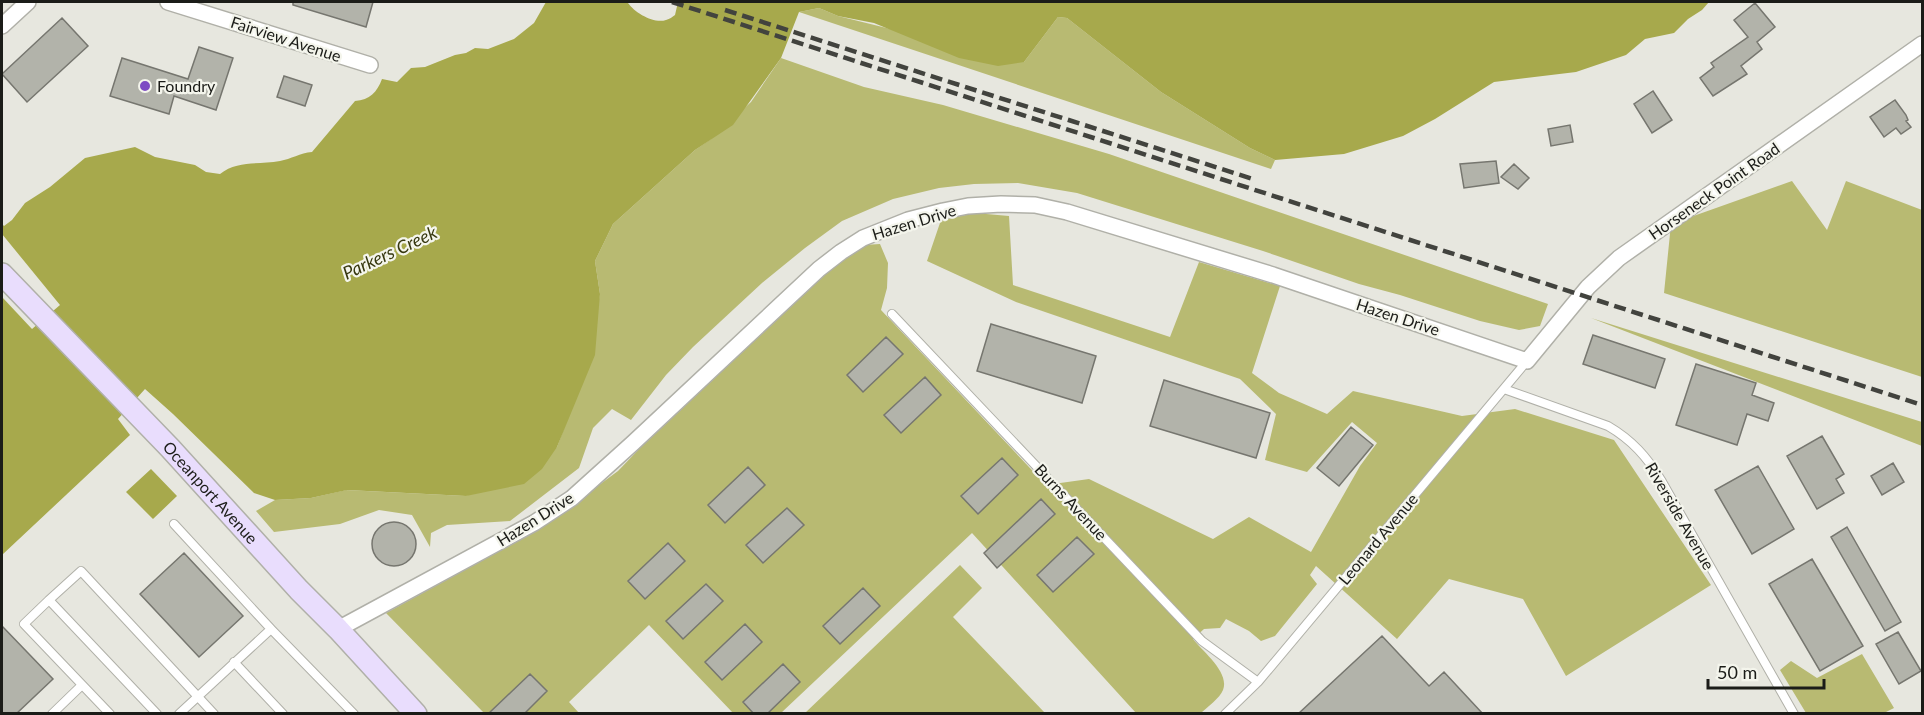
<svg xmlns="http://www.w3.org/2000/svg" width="1924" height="715" viewBox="0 0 1924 715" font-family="Lato,sans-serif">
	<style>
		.green { fill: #b8ba72 }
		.water { fill: #a7a94c }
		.building { fill: #b2b3aa; stroke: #76766f; stroke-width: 1.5 }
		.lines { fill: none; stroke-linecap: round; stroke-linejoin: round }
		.service-casing { stroke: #b0b0a8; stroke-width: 10 }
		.minor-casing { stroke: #b0b0a8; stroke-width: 18 }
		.secondary-casing { stroke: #b0b0a8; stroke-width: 24 }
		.service { stroke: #fff; stroke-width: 8 }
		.minor { stroke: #fff; stroke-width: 15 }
		.secondary { stroke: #e9ddfd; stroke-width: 21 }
		.rail { stroke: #42433e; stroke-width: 4.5; stroke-dasharray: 12 6; stroke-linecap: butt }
		.poi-dot { fill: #7d4bc3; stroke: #f4f5ec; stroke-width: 2 }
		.labels { text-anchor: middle; stroke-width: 4.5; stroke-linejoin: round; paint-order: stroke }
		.street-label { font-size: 16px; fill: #1b1c18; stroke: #f4f5ec }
		.poi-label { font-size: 16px; fill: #1b1c18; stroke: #f4f5ec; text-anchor: start }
		.water-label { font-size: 18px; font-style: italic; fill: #36370e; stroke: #f4f5ec }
	</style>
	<rect width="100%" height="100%" fill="#e7e7df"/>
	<path class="green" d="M 819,8 L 838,16 L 1024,62 L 1058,17 L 1067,18 L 1161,92 L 1250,148 L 1275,160 L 1271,169 L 799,12 Z
		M 781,58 L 864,87 L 943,105 L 1109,154 L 1548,304 L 1540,326 L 1519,330 L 1480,321 L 1400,295 L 1359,284 L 1263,251 L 1077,193 L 1018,183 L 974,184 L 939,188 L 893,199 L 842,221 L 805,248 L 762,283 L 693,347 L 666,375 L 631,420 L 612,409 L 593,428 L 579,468 L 510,521 L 447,525 L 431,533 L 430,547 L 412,515 L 379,510 L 340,524 L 274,532 L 256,511 L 275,500 L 311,498 L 346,490 L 466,496 L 557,447 L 573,405 L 597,310 L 600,294 L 595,261 L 613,224 L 695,150 L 711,139 L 751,102 Z
		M 1792,181 L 1827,230 L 1846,181 L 1922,210 L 1922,377 L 1664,293 L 1671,224 Z
		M 975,213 L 1009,216 L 1013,285 L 1170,337 L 1199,262 L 1280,286 L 1252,373 L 1279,393 L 1327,414 L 1353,391 L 1462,416 L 1515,409 L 1614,440 L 1711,585 L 1566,676 L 1523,599 L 1449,579 L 1397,639 L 1316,566 L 1310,575 L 1317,584 L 1275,636 L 1261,641 L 1249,631 L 1226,619 L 1220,628 L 1204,629 L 1193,639 C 1202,651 1230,672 1223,690 C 1220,698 1207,707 1200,714 L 1136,713 L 972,533 L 781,713 L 733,713 L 649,625 L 569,702 L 579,713 L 484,713 L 386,613 L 538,530 L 618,471 L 644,444 L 832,268 L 864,245 L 880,244 L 888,263 L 887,288 L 881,310 L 1046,485 L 1089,479 L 1213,539 L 1249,517 L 1311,552 L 1360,466 L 1377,443 L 1352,422 L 1307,472 L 1265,460 L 1276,414 L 1240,379 L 1016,302 L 927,261 L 941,220 Z
		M 1591,318 L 1922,422 L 1922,446 Z
		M 960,565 L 982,588 L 953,617 L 1045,713 L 805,713 Z
		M 1862,654 L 1894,708 L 1884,713 L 1806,713 L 1780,670 L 1791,661 L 1817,678 Z"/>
	<path class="water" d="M 546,2 L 628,3 C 635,13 654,24 666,20 C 670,19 672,17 675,15 L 678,2 L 1709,2 L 1702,10 L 1688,19 L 1674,33 L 1645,39 L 1626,55 L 1576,72 L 1494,82 L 1435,119 L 1403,136 L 1344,154 L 1275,160 L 1250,148 L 1161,92 L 1067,18 L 1058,17 L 1024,62 L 998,66 L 959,58 L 874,23 L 838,16 L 819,8 L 799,12 L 781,58 L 733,125 L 695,150 L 613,224 L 595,261 L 600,294 L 595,355 L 557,447 L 542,469 L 524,484 L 466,496 L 347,490 L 311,498 L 275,500 L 254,493 L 173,414 L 145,389 L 118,419 L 130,435 L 2,555 L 2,297 L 32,329 L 60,305 L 2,234 L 2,224 L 4,226 L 12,220 L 25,203 L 50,187 L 85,158 L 135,147 L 155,157 L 195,165 L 206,172 L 220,174 C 237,160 259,165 280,161 C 291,159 300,153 312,152 L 355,101 C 370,100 377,92 382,79 L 397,82 L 411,68 L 425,67 L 455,55 L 466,53 L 475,48 L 488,49 L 514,39 L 534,23 Z
		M 151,469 L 177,496 L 153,519 L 126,492 Z"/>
	<path class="building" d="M 293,2 L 373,2 L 366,27 L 293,5 Z
		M 1755,3 L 1775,27 L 1757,42 L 1762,49 L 1741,66 L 1747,74 L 1713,96 L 1700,78 L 1714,67 L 1711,63 L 1748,37 L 1734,20 Z
		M 62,18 L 88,46 L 27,102 L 2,74 Z
		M 199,47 L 233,58 L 216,110 L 174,96 L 169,114 L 110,96 L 122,58 L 188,79 Z
		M 284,76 L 312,85 L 305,106 L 277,97 Z
		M 1653,91 L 1672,120 L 1652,133 L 1634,104 Z
		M 1895,100 L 1906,115 L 1908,120 L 1906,121 L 1911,127 L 1901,134 L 1896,128 L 1884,137 L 1870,117 Z
		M 1570,125 L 1573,142 L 1551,146 L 1548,129 Z
		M 1496,161 L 1499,183 L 1464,188 L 1460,164 Z
		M 1514,164 L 1529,178 L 1518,189 L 1501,177 Z
		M 991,324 L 1096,356 L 1082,403 L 977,371 Z
		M 1593,335 L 1665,359 L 1655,388 L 1583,364 Z
		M 886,337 L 903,354 L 863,392 L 847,375 Z
		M 1696,364 L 1756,383 L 1752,395 L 1774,403 L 1768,421 L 1747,414 L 1737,445 L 1676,425 Z
		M 925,377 L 941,395 L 901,433 L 884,415 Z
		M 1164,380 L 1270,413 L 1256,458 L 1150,426 Z
		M 1351,427 L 1373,445 L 1339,486 L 1317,468 Z
		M 1822,436 L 1844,474 L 1836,479 L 1844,493 L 1817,509 L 1787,456 Z
		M 1002,458 L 1018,475 L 978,514 L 961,496 Z
		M 1893,463 L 1904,482 L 1882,495 L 1871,476 Z
		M 1758,466 L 1794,529 L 1752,554 L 1715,490 Z
		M 748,467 L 765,485 L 725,523 L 708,505 Z
		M 1041,499 L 1055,514 L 997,568 L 984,553 Z
		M 787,508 L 804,525 L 763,563 L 746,545 Z
		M372 544a22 22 0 1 1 44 0a22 22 0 1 1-44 0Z
		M 1847,527 L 1901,622 L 1885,631 L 1831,537 Z
		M 1077,537 L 1094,554 L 1053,592 L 1037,575 Z
		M 668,543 L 685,561 L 645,599 L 628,581 Z
		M 184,553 L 243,616 L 199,657 L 140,594 Z
		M 1812,559 L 1863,646 L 1820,671 L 1769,584 Z
		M 706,584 L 723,601 L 683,639 L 666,621 Z
		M 863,588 L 880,606 L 840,644 L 823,626 Z
		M 745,624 L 762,642 L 722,680 L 705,662 Z
		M 2,626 L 53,679 L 16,714 L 2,714 Z
		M 1898,632 L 1921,671 L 1899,684 L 1876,644 Z
		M 1382,636 L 1429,686 L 1444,672 L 1483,714 L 1298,714 Z
		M 783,664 L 800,682 L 767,714 L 754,714 L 743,702 Z
		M 530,674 L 547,691 L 524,714 L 488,714 Z"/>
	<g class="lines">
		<defs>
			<path id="service" d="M 892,314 L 1202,641 L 1258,682
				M 1504,389 L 1608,426 C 1632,440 1647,457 1661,480 L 1794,714
				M 174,524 L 271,629 L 354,714
				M 49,600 L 24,624 L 110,714
				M 234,662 L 283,714
				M 52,714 L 82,685
				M 157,714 L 49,600 L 81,571 L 214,714
				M 179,714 L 271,629
				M 1225,714 L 1258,682 L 1527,361"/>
			<path id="minor" d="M 168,2 L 370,65
				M 2,26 L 28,2
				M 338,629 L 534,523 L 572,498 L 633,443 L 819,269 L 841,252 L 863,238 L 908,220 L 943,211 L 968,206 L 1001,204 L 1035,205 L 1067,212 L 1273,275 L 1527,361 L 1588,287 L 1619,258 L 1922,44"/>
			<g id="secondary">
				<path id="s1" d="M 2,274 L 170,448 L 299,590 L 338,629 L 416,714"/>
			</g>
		</defs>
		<use href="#service" class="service-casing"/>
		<use href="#minor" class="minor-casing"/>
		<use href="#secondary" class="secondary-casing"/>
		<use href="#service" class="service"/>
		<use href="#minor" class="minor"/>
		<use href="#secondary" class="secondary"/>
		<path class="rail" d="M 672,2 L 1922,405
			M 725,10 L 1256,180"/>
	</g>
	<circle class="poi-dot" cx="145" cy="86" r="6"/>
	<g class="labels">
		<g class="street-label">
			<text transform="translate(286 39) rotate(18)" y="6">Fairview Avenue</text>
			<text transform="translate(1714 191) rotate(-35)" y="6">Horseneck Point Road</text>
			<text transform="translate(914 222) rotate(-17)" y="6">Hazen Drive</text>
			<text transform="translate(1398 317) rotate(18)" y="6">Hazen Drive</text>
			<text dy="6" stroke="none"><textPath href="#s1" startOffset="302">Oceanport Avenue</textPath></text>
			<text transform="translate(1071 502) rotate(47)" y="6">Burns Avenue</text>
			<text transform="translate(1680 516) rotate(60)" y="6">Riverside Avenue</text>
			<text transform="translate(535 519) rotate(-32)" y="6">Hazen Drive</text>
			<text transform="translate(1378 539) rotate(-50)" y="6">Leonard Avenue</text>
		</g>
		<g class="poi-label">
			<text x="157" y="92">Foundry</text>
		</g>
		<g class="water-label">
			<text transform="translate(390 253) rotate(-25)" y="6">Parkers Creek</text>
		</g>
	</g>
	<rect width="1924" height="715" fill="none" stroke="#1b1c18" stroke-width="6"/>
	<path d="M1708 679v9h116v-9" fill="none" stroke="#1b1c18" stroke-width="3"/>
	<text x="1717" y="679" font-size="18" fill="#1b1c18" stroke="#f4f5ec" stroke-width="4.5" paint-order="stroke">50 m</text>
</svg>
